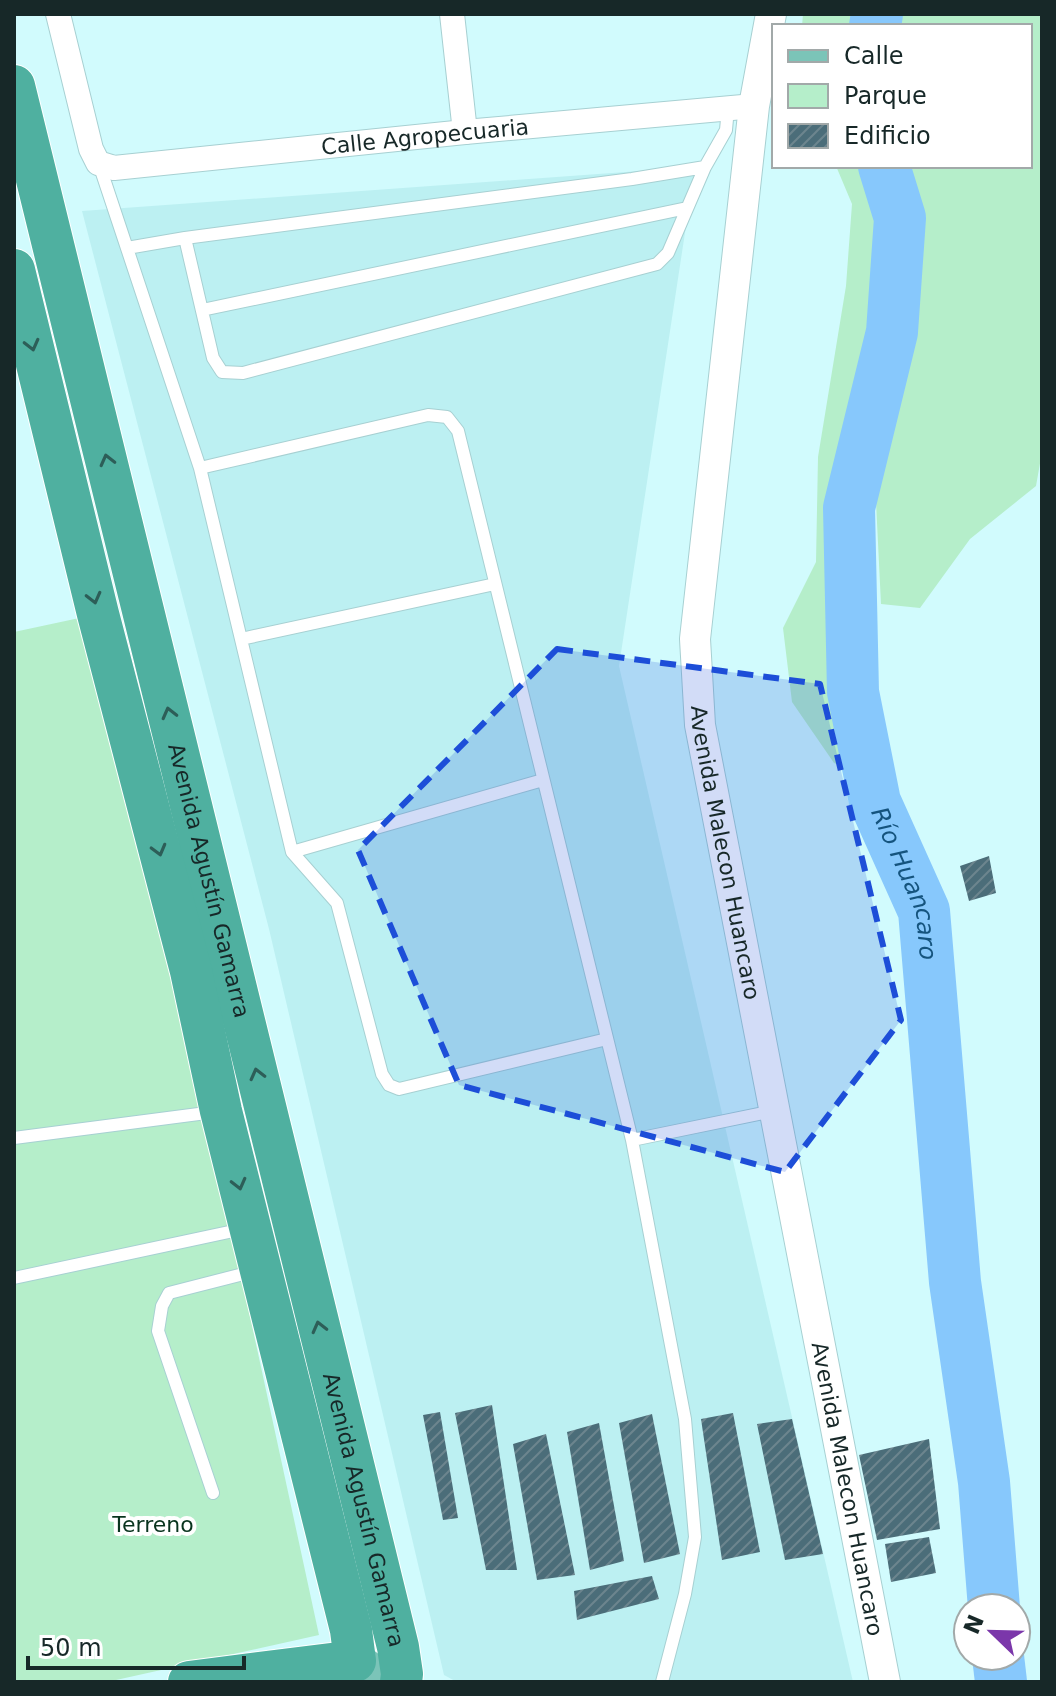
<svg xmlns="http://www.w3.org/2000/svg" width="1056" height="1696" viewBox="0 0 1056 1696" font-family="'DejaVu Sans',sans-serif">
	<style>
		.built { fill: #bcf0f2 }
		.green { fill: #b5eeca }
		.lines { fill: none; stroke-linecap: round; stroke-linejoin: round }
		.river { stroke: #87c8fc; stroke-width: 52 }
		.building { fill: url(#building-hatch) }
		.service-casing { stroke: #a7d0d2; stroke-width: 14 }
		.minor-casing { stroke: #a7d0d2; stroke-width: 26 }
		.tertiary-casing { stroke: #a7d0d2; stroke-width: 32 }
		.primary-casing { stroke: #fff; stroke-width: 42 }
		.trunk-casing { stroke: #fff; stroke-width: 44 }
		.service { stroke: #fff; stroke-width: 12 }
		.minor { stroke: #fff; stroke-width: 24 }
		.tertiary { stroke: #fff; stroke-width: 30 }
		.primary { stroke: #7bc4b8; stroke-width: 40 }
		.trunk { stroke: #4fb0a0; stroke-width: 42 }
		.oneway { stroke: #2d5e58 }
		.marked { fill: #1d4ed8; fill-opacity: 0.2; stroke: #1d4ed8; stroke-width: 6; stroke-dasharray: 16 10; stroke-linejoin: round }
		.labels { text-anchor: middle; stroke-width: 8; stroke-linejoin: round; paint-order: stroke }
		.street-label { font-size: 22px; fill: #172828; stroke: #fff }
		.park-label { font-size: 22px; fill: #09341e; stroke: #fff }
		.water-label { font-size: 24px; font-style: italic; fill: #15547e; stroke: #fff }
	</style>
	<defs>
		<pattern id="building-hatch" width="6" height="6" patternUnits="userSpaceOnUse" patternTransform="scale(2)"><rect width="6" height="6" fill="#4b6d79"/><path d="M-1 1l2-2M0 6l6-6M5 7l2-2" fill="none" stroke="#6c858e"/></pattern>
	</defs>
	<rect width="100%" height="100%" fill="#d1fbfd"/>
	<path class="built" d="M 695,167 L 619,666 L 853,1682 L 457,1682 L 444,1675 L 269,929 L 82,211 Z"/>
	<path class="green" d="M 803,14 L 864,14 L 862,26 L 802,26 Z
		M 896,14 L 1042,14 L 1042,452 L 1036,486 L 970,539 L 920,608 L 881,604 L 876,502 L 919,290 L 923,227 L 904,166 L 1030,166 L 1030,26 L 893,26 Z
		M 836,166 L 872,166 L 886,214 L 885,308 L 833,537 L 838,691 L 857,773 L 834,763 L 792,702 L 783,628 L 816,562 L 818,457 L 846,286 L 852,204 Z
		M 98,614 L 319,1635 L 107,1682 L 14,1682 L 14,632 Z"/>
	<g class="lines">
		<g class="river">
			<path d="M 875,26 L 877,14"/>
			<path id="s1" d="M 884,166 L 900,218 L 892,332 L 849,508 L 853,692 L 875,802 L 924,911 L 955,1282 L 984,1482 L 994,1608"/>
			<path d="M 998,1656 L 1001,1682"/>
		</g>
	</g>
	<path class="building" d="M 989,856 L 996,893 L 969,901 L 960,866 Z
		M 492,1405 L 517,1570 L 486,1570 L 455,1413 Z
		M 440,1412 L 458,1518 L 443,1520 L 423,1415 Z
		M 733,1413 L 760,1552 L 722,1560 L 701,1419 Z
		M 652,1414 L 680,1554 L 644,1563 L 619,1423 Z
		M 792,1419 L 823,1554 L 785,1560 L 757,1424 Z
		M 599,1423 L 624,1561 L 590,1570 L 567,1432 Z
		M 546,1434 L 575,1575 L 537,1580 L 513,1444 Z
		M 929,1439 L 940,1529 L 877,1540 L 859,1455 Z
		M 929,1537 L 936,1573 L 891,1582 L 885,1544 Z
		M 652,1576 L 659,1599 L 577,1620 L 574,1591 Z"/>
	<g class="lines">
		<defs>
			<path id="service" d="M 99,164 L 200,468 L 428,415 L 447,417 L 458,431 L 632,1140 L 685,1419 L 695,1537 L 685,1594 L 662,1682
				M 185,238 L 632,179 L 705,167
				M 127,248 L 185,238 L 213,358 L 222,372 L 243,373 L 657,264 L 668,253 L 705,167 L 726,130 L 728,108
				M 202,310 L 687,208
				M 200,468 L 292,852 L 337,903 L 382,1074 L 389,1085 L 399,1089 L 607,1039
				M 241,639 L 495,584
				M 292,852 L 543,780
				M 14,1138 L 214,1112
				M 632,1140 L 773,1111
				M 14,1278 L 243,1229
				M 213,1493 L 158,1331 L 162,1306 L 169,1293 L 255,1271"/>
			<g id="minor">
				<path id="s2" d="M 58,14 L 91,149 L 98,163 L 114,168 L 465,132 L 754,106"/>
				<path d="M 452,14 L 465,132"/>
			</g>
			<g id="tertiary">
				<path id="s3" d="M 771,14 L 754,106 L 695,639 L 700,725 L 885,1682"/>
			</g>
			<path id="primary" d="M 355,1661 L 382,1682"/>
			<g id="trunk">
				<path id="s4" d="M 14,86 L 398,1647 L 402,1674 L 401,1682"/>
				<path d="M 14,270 L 98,614 L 191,971 L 221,1111 L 351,1630 L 355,1661 L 189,1682"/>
			</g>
		</defs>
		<use href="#service" class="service-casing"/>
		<use href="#minor" class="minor-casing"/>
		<use href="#tertiary" class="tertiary-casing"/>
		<use href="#primary" class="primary-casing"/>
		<use href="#trunk" class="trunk-casing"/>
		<use href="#service" class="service"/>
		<use href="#minor" class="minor"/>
		<use href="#tertiary" class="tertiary"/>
		<use href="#primary" class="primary"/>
		<use href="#trunk" class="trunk"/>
	</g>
	<defs><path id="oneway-chevron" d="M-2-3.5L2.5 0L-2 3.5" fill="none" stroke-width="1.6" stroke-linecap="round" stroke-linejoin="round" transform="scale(2)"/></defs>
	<g class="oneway">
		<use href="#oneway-chevron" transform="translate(32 345) rotate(76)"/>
		<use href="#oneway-chevron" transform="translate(107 460) rotate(-104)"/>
		<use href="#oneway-chevron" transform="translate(94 598) rotate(76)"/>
		<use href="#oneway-chevron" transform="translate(169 713) rotate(-104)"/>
		<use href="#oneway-chevron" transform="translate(159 850) rotate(75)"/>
		<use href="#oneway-chevron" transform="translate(257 1074) rotate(-104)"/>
		<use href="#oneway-chevron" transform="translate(239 1184) rotate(76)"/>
		<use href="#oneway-chevron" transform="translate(319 1327) rotate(-104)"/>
	</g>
	<path class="marked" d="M 557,649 L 820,684 L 901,1020 L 785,1172 L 459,1085 L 358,850 Z"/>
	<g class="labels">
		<g class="street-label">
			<text dy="8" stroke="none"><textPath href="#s2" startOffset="484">Calle Agropecuaria</textPath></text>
			<text dy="8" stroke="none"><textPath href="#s3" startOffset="846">Avenida Malecon Huancaro</textPath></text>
			<text dy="8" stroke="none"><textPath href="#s4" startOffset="818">Avenida Agustín Gamarra</textPath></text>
			<text dy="8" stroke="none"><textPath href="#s3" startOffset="1494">Avenida Malecon Huancaro</textPath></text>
			<text dy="8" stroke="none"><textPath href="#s4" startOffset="1466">Avenida Agustín Gamarra</textPath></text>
		</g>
		<g class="park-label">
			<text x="153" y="1532">Terreno</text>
		</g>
		<g class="water-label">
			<text dy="8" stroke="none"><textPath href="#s1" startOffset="734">Río Huancaro</textPath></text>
		</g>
	</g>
	<rect width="1056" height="1696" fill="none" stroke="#172828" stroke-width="32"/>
	<rect x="772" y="24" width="260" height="144" fill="#ffffff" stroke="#a2a9a9" stroke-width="2"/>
	<rect x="788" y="50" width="40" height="12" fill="#7bc4b8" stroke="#a2a9a9" stroke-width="2"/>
	<text x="844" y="64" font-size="24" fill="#172828">Calle</text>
	<rect x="788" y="84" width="40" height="24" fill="#b5eeca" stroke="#a2a9a9" stroke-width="2"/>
	<text x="844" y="104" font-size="24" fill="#172828">Parque</text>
	<rect x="788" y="124" width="40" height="24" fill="url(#building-hatch)" stroke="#a2a9a9" stroke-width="2"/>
	<text x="844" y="144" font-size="24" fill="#172828">Edificio</text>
	<g transform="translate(992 1632) rotate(293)"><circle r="38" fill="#ffffff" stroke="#a2a9a9" stroke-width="2"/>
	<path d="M0-6L14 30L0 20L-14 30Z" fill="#7b37aa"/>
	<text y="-12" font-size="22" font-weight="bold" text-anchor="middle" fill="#172828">N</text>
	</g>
	<path d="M28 1656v12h216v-12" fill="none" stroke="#172828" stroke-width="4"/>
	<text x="40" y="1656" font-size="24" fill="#172828" stroke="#ffffff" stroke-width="6" paint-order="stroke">50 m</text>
</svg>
